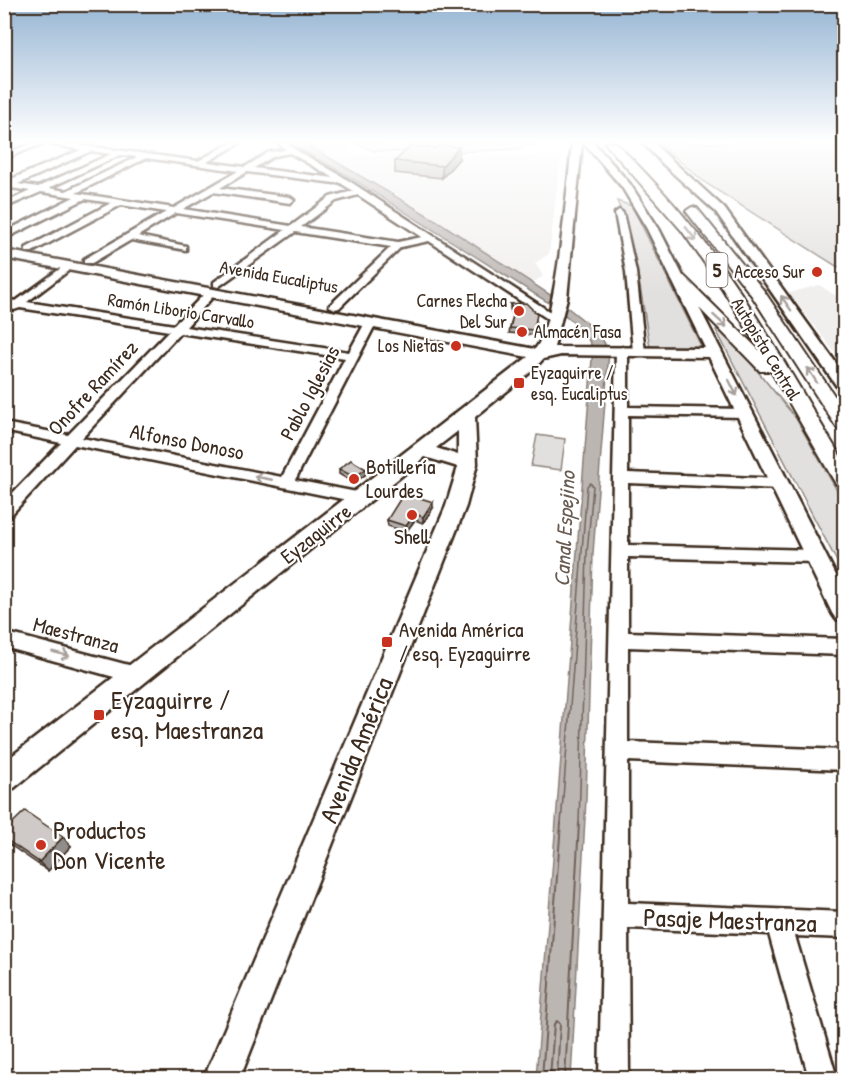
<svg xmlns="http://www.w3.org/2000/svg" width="849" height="1083" viewBox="0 0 849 1083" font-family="'Patrick Hand',sans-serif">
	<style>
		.built { fill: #f1efee }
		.green { fill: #e2e0de; stroke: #8e857e; stroke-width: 1.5 }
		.water { fill: #bcb6b3; stroke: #887e77; stroke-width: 1.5 }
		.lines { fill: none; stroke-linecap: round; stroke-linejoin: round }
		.shore-far1 { stroke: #6f625a; stroke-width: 1.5 }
		.shore { stroke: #6f625a; stroke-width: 2 }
		.minor-casing { stroke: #3b2a1e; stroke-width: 5 }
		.major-casing { stroke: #3b2a1e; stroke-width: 5 }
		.highway-casing { stroke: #3b2a1e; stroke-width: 4 }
		.minor { fill: #fff; fill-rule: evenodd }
		.major { fill: #fff; fill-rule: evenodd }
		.highway { fill: #fff; fill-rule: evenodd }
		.wall { fill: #b2aeab; stroke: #3b2a1e; stroke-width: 1.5 }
		.shaded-wall { fill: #918d8b; stroke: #3b2a1e; stroke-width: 1.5 }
		.building { fill: #cfcac7; stroke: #3b2a1e; stroke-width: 1.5 }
		.oneway { stroke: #a79f9a }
		.poi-dot { fill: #c8321e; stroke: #fff; stroke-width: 2 }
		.labels { text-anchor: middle; stroke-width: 4.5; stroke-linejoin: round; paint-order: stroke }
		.far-poi-label { font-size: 18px; fill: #3b2a1e; stroke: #fff; text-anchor: end }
		.far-street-label { font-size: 18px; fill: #3b2a1e; stroke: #fff }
		.shield { fill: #fff; stroke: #766a62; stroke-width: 1.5 }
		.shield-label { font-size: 20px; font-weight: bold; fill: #3b2a1e }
		.street-label { font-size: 21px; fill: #3b2a1e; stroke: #fff }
		.poi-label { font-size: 21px; fill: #3b2a1e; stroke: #fff; text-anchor: start }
		.water-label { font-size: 22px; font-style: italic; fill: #685b52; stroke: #fff }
		.near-poi-label { font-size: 26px; fill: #3b2a1e; stroke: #fff; text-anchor: start }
		.near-street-label { font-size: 26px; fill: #3b2a1e; stroke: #fff }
	</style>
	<rect width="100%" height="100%" fill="#fff"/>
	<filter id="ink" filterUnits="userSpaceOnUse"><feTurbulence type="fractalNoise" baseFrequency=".0167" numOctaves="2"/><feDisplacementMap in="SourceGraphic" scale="12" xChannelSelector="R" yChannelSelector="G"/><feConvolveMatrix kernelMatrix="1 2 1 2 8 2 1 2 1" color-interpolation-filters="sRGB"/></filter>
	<g filter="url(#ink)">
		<path class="built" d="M 304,143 L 349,143 L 347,155 L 561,156 L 549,254 L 535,263 L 543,276 L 533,283 L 439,222 Z
			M 819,285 L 844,301 L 844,362 L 842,362 L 789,293 Z"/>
		<path class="green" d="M 354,143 L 543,143 L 516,149 L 435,153 L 375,151 Z
			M 658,143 L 844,143 L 844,271 L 707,184 Z
			M 617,201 L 632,206 L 701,346 L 699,347 L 650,347 C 641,299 637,245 617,201 Z
			M 716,330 L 724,330 L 795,417 L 844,503 L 844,575 Z
			M 537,435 L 565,439 L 561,470 L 531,466 Z"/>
		<path class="water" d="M 290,143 L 304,143 L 439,222 L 558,300 L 598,332 L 609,351 L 593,553 L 586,799 L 571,1078 L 536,1078 L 592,359 L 595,351 L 583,331 L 557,308 L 340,171 Z"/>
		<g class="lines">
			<path class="shore-far1" d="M 561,824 L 587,486 L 590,483 L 593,486 L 587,553 L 579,824"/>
			<path class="shore" d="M 542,1078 L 561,823
				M 550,1078 L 554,1024 L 557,1021 L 560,1024 L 557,1078
				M 565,1078 L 579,823"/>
			<defs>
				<path id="minor" d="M 34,143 L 63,143 L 198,161 L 231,143 L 240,143 L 207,162 L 245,167 L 269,152 L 286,150 L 279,143 L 287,143 L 294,149 L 340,175 L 561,319 L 555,322 L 551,321 L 429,241 L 401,247 L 339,308 L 335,309 L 329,306 L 331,304 L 391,247 L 295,232 L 218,287 L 214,286 L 214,282 L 285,230 L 176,213 L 138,236 L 186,246 L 186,250 L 131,240 L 92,263 L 84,263 L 84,259 L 166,212 L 121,205 L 32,252 L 26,252 L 26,248 L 111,203 L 85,199 L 4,239 L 4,232 L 74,197 L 41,192 L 4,208 L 4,203 L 30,191 L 5,187 L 4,182 L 81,150 L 44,143 L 4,159 L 4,154 ZM 91,151 L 111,154 L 38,187 L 18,184 ZM 290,153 L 334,178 L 254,168 L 274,156 ZM 120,155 L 137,157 L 66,191 L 49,188 ZM 146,158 L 238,171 L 174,208 L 76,193 ZM 247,172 L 335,183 L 339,182 L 353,191 L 330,197 L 291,226 L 183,209 L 213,192 L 290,203 L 294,200 L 290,197 L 220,188 ZM 358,195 L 422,237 L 398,242 L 301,227 L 336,201 Z
					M 619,210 L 623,213 L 636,272 L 645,352 L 639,356 L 633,352 L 626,272 L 615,213 Z
					M 68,263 L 72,264 L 72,268 L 27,302 L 174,325 L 207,291 L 211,290 L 216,293 L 186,327 L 349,352 L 366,321 L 374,321 L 376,323 L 295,480 L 367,494 L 370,498 L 367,502 L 362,503 L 75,445 L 10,516 L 4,517 L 4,502 L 61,443 L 4,431 L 4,423 L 68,435 L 169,331 L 20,308 L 14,310 L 4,305 L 4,299 L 16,301 ZM 180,333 L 345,358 L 282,477 L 82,438 Z
					M 622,347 L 628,351 L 628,407 L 745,409 L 752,413 L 745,417 L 628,415 L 628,473 L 781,479 L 789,484 L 781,489 L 628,483 L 628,545 L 816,550 L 822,552 L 824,556 L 822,560 L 816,562 L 628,557 L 628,632 L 844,639 L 844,655 L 628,647 L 628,742 L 844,750 L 844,770 L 628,761 L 628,903 L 844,912 L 844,938 L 795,936 L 837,1078 L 809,1078 L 769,934 L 628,928 L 629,1078 L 599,1078 L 616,351 Z
					M 4,632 L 136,667 L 143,669 L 146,675 L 143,681 L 136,683 L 4,647 Z"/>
				<path id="major" d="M 572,143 L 582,143 L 567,298 L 554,347 L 705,348 L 647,229 L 622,187 L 584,143 L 594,143 L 630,184 L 659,229 L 844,591 L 844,622 L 836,619 L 832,613 L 709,357 L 561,355 L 543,359 L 533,370 L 475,417 L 477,464 L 466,506 L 240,1078 L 204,1078 L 446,506 L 458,467 L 425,457 L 14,788 L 4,792 L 4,762 L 528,357 L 4,258 L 4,250 L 535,349 C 556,328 568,181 572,143 ZM 458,431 L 458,455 L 436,448 Z
					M 643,143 L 653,143 L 724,208 L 844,374 L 844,390 L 838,388 L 716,212 L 664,165 Z"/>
				<path id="highway" d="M 605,143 L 616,143 C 642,169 667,195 690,224 C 750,297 795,382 844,462 L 844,486 L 836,484 L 833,479 L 771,371 L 760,371 L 674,282 L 671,279 L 674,276 L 684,276 L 760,351 L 722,288 L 682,231 Z
					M 692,207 L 697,208 L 764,291 L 844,410 L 844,430 L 837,428 L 752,296 L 686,211 Z"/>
			</defs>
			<use href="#minor" class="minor-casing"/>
			<use href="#major" class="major-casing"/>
			<use href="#highway" class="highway-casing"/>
			<use href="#minor" class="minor"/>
			<use href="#major" class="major"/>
			<use href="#highway" class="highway"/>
		</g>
		<path class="wall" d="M 459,159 L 442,178 L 395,173 L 395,161 Z
			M 510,304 L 536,319 L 533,335 L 509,333 L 513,316 L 510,309 Z
			M 339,469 L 366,469 L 366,474 L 354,483 L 339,474 Z
			M 433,508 L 423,523 L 415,520 L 406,532 L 388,526 L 387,520 Z
			M 4,831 L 71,846 L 48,871 L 10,845 L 4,839 Z"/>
		<path class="shaded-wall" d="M 459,147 L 459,159 L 442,178 L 442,166 Z
			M 366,469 L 366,474 L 354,483 L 354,477 Z
			M 433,502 L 433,508 L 423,523 L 423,517 Z
			M 415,514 L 415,520 L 406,532 L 406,526 Z
			M 63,837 L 71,846 L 48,871 L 39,862 Z"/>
		<path class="building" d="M 439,145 L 459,147 L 442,166 L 395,161 L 411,146 L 436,148 Z
			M 526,303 L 537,314 L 534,330 L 510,328 L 514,312 L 510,304 Z
			M 351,460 L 366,469 L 354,477 L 339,469 Z
			M 404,493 L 433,502 L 423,517 L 415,514 L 406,526 L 387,520 Z
			M 25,811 L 63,837 L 39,862 L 4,838 L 4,831 Z"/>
		<defs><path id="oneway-shaft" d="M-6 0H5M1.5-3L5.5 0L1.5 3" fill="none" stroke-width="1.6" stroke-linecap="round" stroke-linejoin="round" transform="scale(1.5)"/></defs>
		<g class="oneway">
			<use href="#oneway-shaft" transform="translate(691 234) rotate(53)"/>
			<use href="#oneway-shaft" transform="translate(786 303) rotate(-125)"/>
			<use href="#oneway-shaft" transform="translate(720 321) rotate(42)"/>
			<use href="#oneway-shaft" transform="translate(812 375) rotate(-123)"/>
			<use href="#oneway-shaft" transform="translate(733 388) rotate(64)"/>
			<use href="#oneway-shaft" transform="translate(263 478) rotate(-169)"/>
			<use href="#oneway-shaft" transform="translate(61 654) rotate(15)"/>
		</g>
	</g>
	<linearGradient id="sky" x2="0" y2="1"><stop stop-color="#96b5d3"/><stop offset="0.48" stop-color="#fff"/><stop offset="1" stop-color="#fff" stop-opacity="0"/></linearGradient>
	<rect width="849" height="295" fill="url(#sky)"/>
	<g class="poi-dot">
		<circle cx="817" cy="272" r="6"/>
		<circle cx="519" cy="311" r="6"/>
		<circle cx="522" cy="332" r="6"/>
		<circle cx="456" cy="346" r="6"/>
		<rect x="513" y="377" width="12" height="12" rx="3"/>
		<circle cx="354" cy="479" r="6"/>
		<circle cx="412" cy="515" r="6"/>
		<rect x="381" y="636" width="12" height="12" rx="3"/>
		<rect x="93" y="709" width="12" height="12" rx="3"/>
		<circle cx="41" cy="845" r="6"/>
	</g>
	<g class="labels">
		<g class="far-poi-label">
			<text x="805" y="278">Acceso Sur</text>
			<text x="507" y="307">Carnes Flecha<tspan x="507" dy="21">Del Sur</tspan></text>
			<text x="534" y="338" text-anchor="start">Almacén Fasa</text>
			<text x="444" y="352">Los Nietas</text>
			<text x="531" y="379" text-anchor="start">Eyzaguirre /<tspan x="531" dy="21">esq. Eucaliptus</tspan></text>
		</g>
		<g class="far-street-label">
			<text transform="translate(279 277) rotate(10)" y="6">Avenida Eucaliptus</text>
			<text transform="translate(181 311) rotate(9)" y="6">Ramón Liborio Carvallo</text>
			<text transform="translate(766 349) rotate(59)" y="6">Autopista Central</text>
		</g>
		<rect class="shield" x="706.5" y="253" width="21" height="34" rx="4.5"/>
		<g class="shield-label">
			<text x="717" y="277">5</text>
		</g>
		<g class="street-label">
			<text transform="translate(93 388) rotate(-47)" y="7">Onofre Ramírez</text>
			<text transform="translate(310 393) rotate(-62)" y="7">Pablo Iglesias</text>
			<text transform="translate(187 442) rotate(11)" y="7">Alfonso Donoso</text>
			<text transform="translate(316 534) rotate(-38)" y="7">Eyzaguirre</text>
			<text transform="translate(76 635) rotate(15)" y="7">Maestranza</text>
		</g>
		<g class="poi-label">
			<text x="366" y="474">Botillería<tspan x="366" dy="24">Lourdes</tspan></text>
			<text x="412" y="544" text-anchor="middle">Shell</text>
			<text x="399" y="637">Avenida América<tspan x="399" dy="24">/ esq. Eyzaguirre</tspan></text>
		</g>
		<g class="water-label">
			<text transform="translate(564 529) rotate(-87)" y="8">Canal Espejino</text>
		</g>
		<g class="near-poi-label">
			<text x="111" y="709">Eyzaguirre /<tspan x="111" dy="30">esq. Maestranza</tspan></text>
			<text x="53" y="839">Productos<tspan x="53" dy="30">Don Vicente</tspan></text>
		</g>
		<g class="near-street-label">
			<text transform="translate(356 750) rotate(-68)" y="9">Avenida América</text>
			<text transform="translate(730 920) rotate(2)" y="9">Pasaje Maestranza</text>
		</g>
	</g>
	<rect width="849" height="1083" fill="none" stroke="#fff" stroke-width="24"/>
	<rect x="12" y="12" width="825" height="1059" fill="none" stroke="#3b2a1e" stroke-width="2" filter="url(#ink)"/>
</svg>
